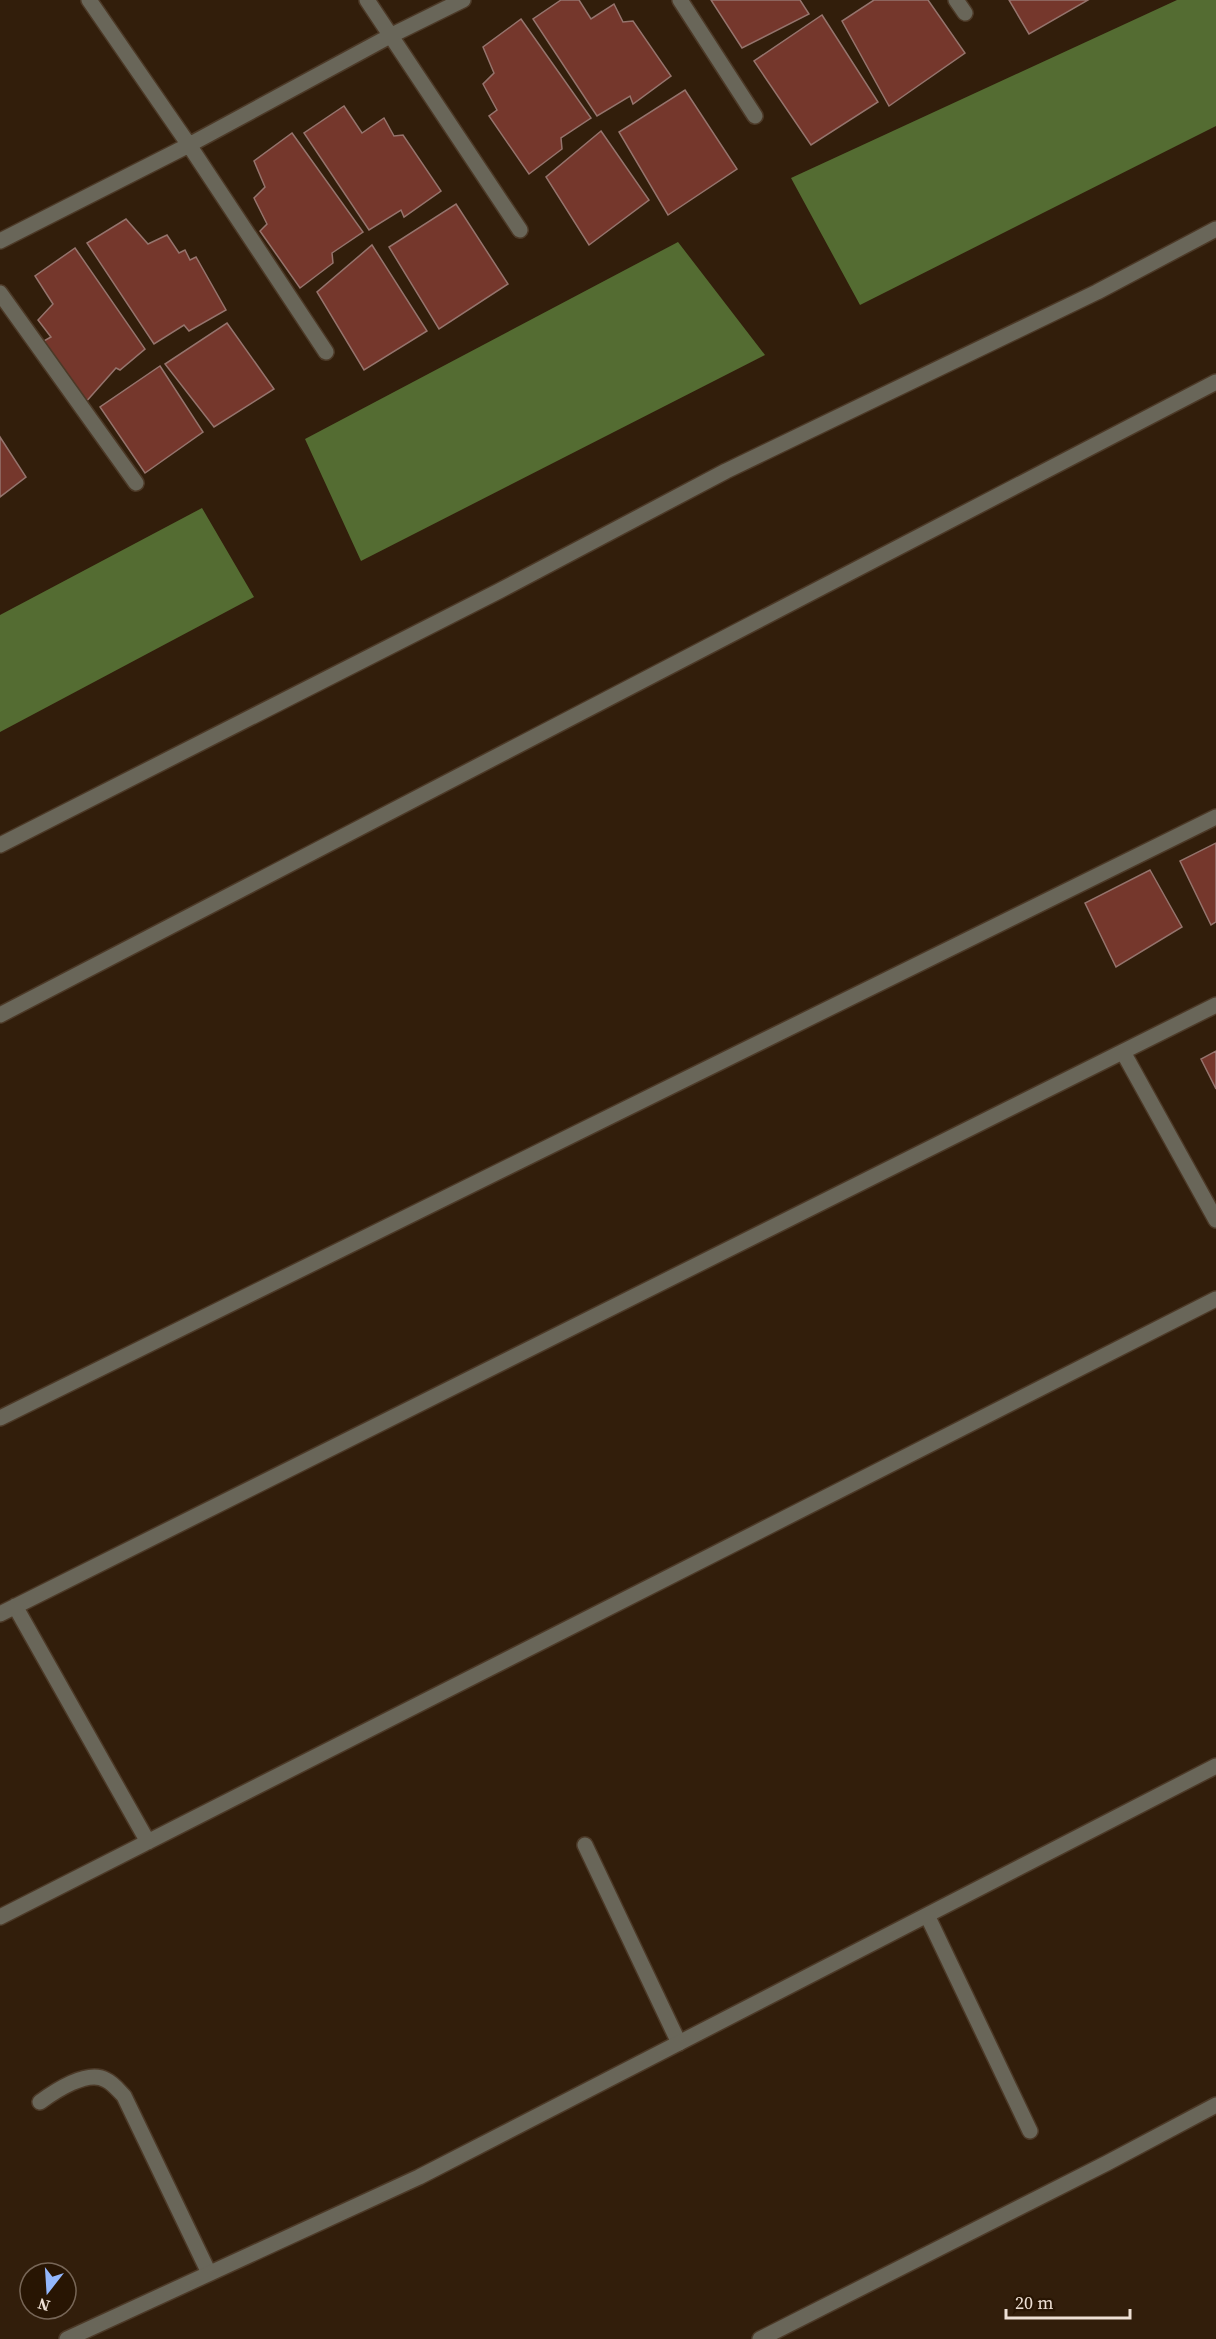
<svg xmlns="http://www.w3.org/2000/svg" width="1216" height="2339" viewBox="0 0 1216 2339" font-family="'Source Serif 4',serif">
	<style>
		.water { fill: #546c32 }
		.building { fill: #75372c; stroke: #95746d; stroke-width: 1.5 }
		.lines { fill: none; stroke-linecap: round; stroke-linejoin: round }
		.lane-casing { stroke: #4c3927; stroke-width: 18 }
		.street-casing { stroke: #4c3927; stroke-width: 18 }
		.lane { stroke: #696659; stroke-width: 15 }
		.street { stroke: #696659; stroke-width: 15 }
	</style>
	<rect width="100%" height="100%" fill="#321e0b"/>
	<path class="water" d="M 1177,0 L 1216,0 L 1216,126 L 860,305 L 791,178 Z
		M 678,242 L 765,355 L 361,561 L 305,439 Z
		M 202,508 L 254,597 L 0,732 L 0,615 Z"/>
	<path class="building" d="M 561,0 L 579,0 L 591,19 L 614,4 L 623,22 L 633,21 L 671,76 L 633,104 L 630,96 L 597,116 L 533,19 Z
		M 711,0 L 800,0 L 809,14 L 742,48 Z
		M 874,0 L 928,0 L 965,53 L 889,106 L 842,21 Z
		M 1009,0 L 1088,0 L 1029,34 Z
		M 822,15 L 878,102 L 811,145 L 754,61 Z
		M 521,19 L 591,118 L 561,138 L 562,149 L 529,174 L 489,116 L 497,110 L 483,84 L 494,73 L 483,47 Z
		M 685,90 L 737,169 L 668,215 L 619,132 Z
		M 344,106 L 362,133 L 384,118 L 394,136 L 403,135 L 441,191 L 404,217 L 401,210 L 369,230 L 304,133 Z
		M 601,131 L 649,200 L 589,245 L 546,177 Z
		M 292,133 L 363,232 L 332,253 L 333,263 L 300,288 L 260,231 L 267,224 L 254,198 L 265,187 L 254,161 Z
		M 456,204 L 508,284 L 439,329 L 389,247 Z
		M 126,219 L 148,244 L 167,235 L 179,253 L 185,250 L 190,260 L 196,257 L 226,310 L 189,331 L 184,325 L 154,344 L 87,243 Z
		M 372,245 L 427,331 L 364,370 L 317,292 Z
		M 75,248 L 145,349 L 120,370 L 116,368 L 84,404 L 42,342 L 51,337 L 38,320 L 53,304 L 35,276 Z
		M 227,323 L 274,389 L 214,427 L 165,364 Z
		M 160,366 L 203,432 L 145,473 L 100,407 Z
		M 0,437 L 26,477 L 0,497 Z
		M 1216,843 L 1216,922 L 1211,925 L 1180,861 Z
		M 1150,870 L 1182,927 L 1116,967 L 1085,903 Z
		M 1216,1051 L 1216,1089 L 1201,1059 Z"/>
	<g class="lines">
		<defs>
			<path id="lane" d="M 585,1845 L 679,2043
				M 40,2102 C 55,2091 88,2069 106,2080 C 113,2083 119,2091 124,2096 L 209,2273"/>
			<path id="street" d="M 89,0 L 189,145 L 326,352
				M 367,0 L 520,230
				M 680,0 L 755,116
				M 956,0 L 965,13
				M 0,241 L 189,145 L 390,36 L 463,0
				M 0,293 L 136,483
				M 0,845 L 499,591 L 726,471 L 1097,292 L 1216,229
				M 0,1015 L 1216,382
				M 1123,1052 L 1216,1220
				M 0,1418 L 1216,817
				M 15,1606 L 148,1842
				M 0,1614 L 1216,1005
				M 927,1915 L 1030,2131
				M 0,1917 L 1216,1299
				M 67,2339 L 419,2177 L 1216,1766
				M 760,2339 L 1107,2163 L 1216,2105"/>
		</defs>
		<use href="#lane" class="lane-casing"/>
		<use href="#street" class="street-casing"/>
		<use href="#lane" class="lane"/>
		<use href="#street" class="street"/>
	</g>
	<g transform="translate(48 2291) rotate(197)"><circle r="28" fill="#281503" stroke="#776657" stroke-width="1.5"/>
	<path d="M0-4.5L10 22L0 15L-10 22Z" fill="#93b7fd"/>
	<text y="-9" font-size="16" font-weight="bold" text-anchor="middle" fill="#eee0d5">N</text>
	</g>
	<path d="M1006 2309v9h124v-9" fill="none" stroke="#eee0d5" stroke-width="3"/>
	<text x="1015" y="2309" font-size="18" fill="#eee0d5" stroke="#281503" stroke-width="4.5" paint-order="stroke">20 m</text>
</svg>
